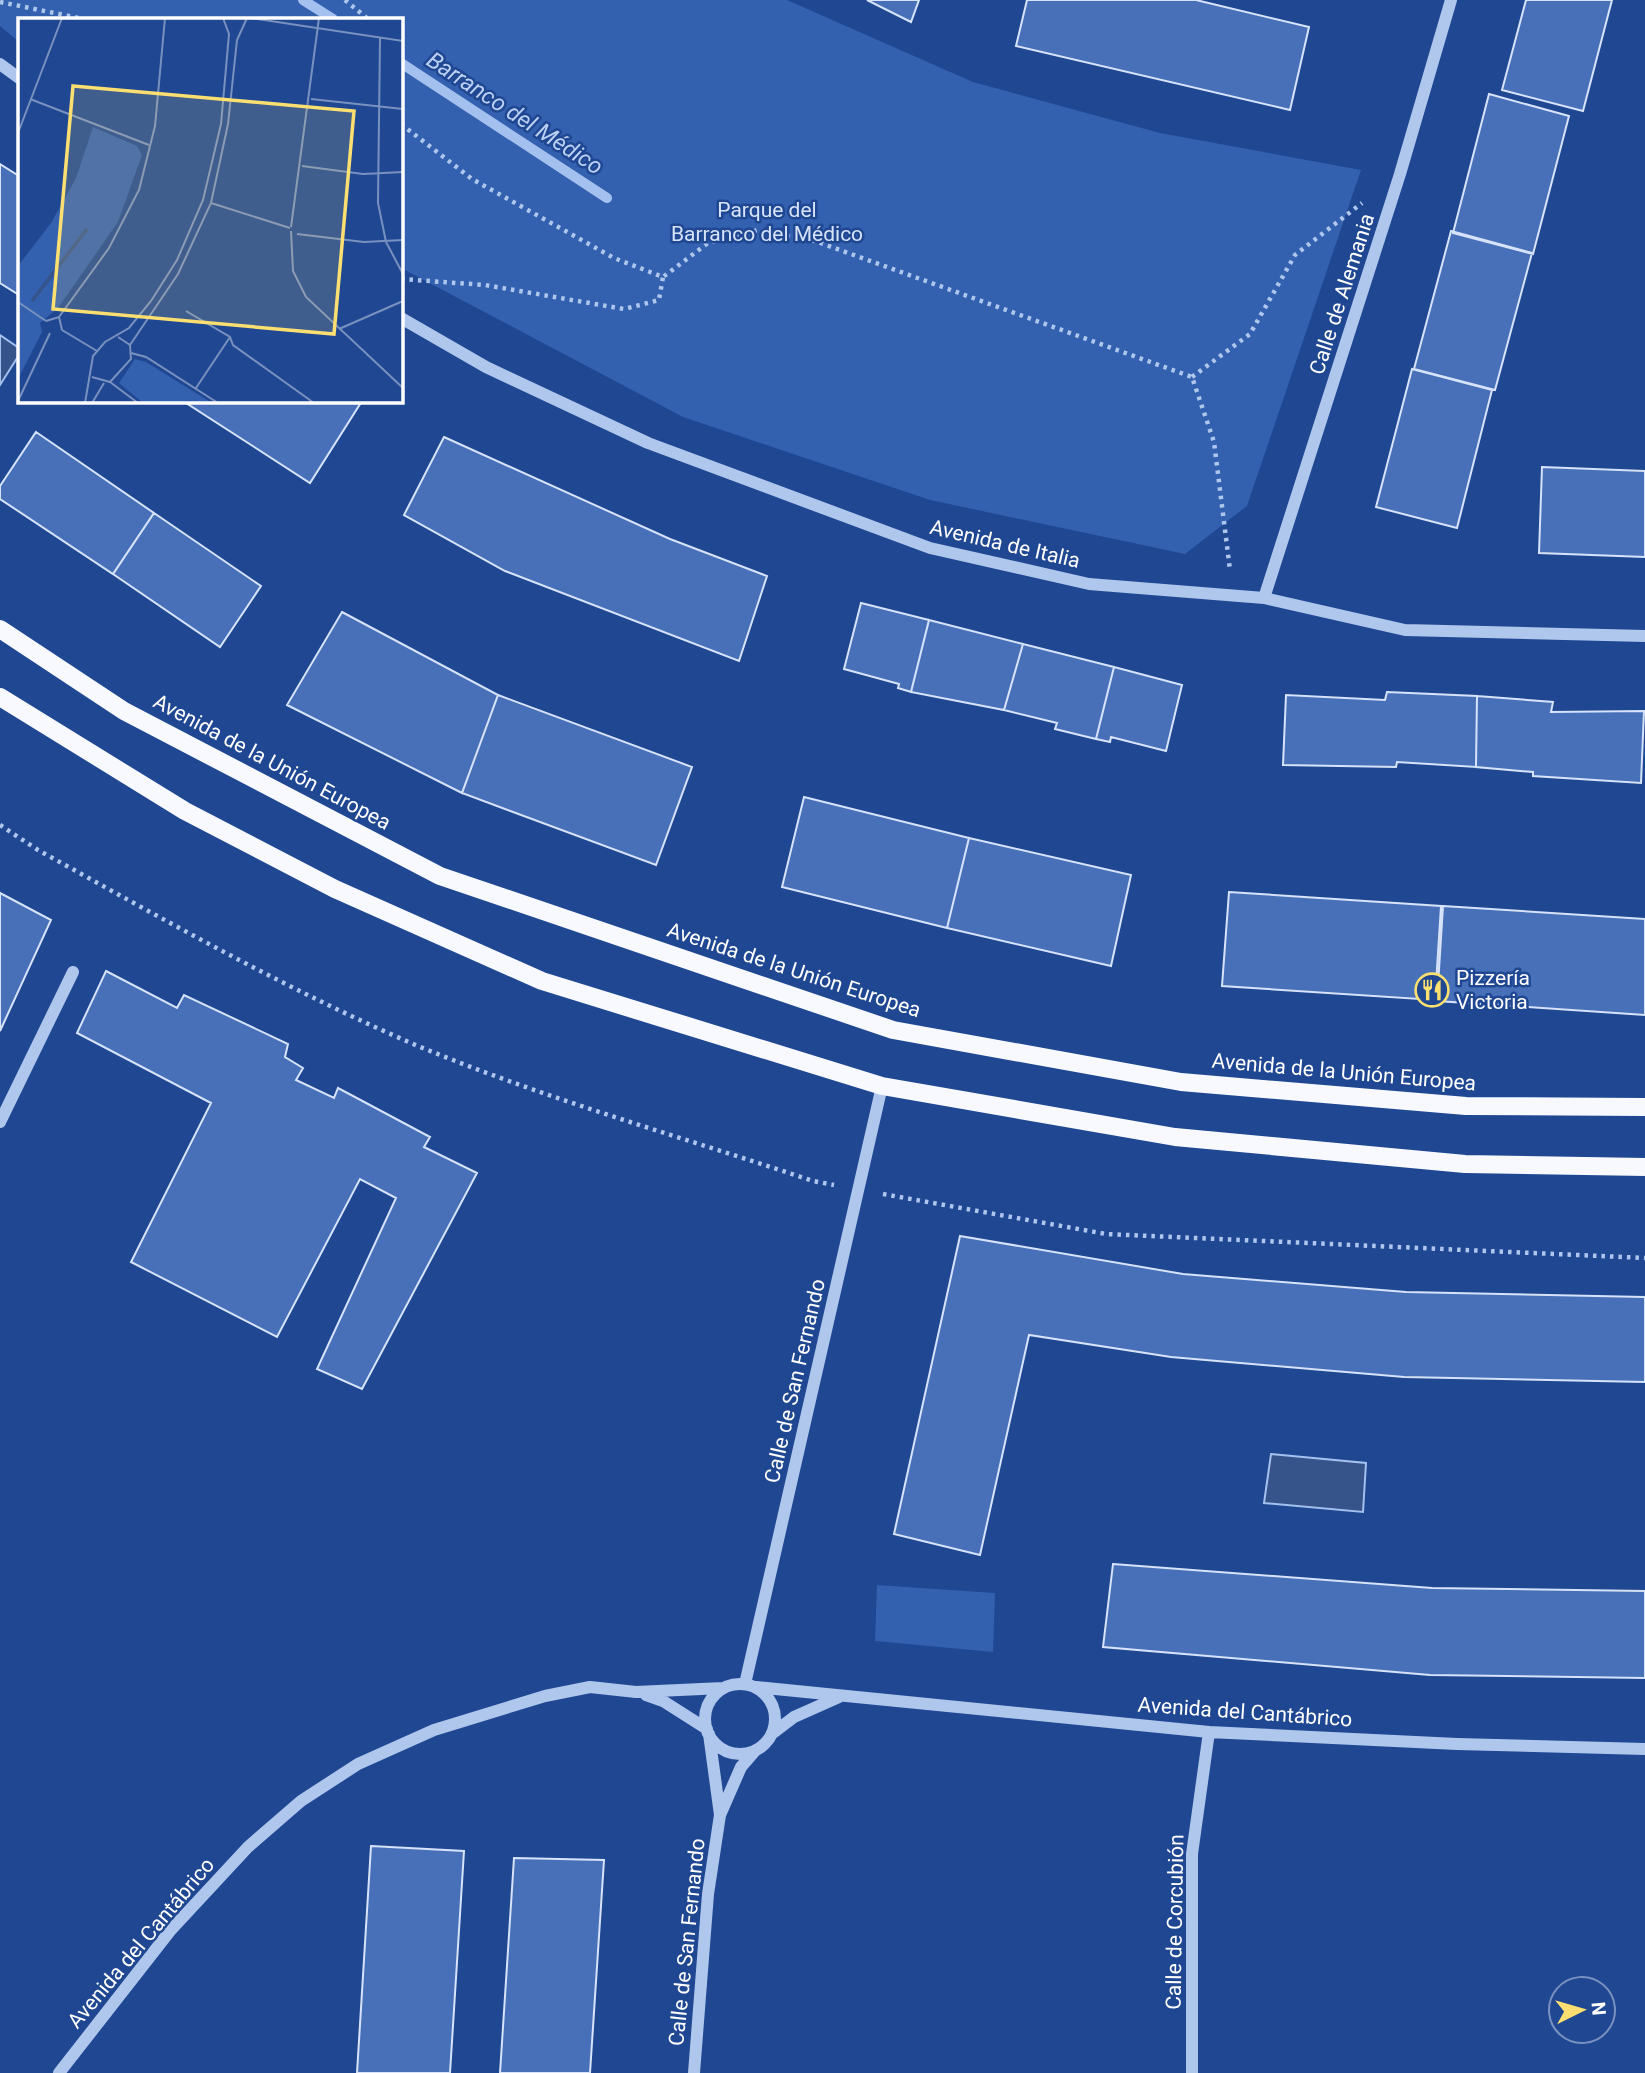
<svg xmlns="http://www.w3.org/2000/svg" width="1645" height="2073" viewBox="0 0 1645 2073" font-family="Roboto,sans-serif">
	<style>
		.green { fill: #3360af }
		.water { fill: #36548a; stroke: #a4c0ef; stroke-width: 2 }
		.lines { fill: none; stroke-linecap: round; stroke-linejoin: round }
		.stream { stroke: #a4c0ef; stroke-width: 10 }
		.building { fill: #4870b9; stroke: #d6e3fa; stroke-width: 2 }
		.path { stroke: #b0c7ed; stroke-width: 4.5; stroke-dasharray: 3.5 5; stroke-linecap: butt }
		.minor { stroke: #b0c7ed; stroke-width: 12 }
		.major { stroke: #f7f9ff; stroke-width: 18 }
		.labels { text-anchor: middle; stroke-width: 5; stroke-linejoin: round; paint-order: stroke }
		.park-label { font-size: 21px; fill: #d6e3fa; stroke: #1f4792 }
		.street-label { font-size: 21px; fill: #fff; stroke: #1f4792 }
		.poi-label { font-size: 21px; fill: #fff; stroke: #1f4792; text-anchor: start }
		.water-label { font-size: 23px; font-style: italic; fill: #bcd1f4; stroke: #1f4792 }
		.inset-river { fill: none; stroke: #36548a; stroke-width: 3.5 }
		.inset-road { fill: none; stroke: #7991be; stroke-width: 2 }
		.view { fill: #fbdf71; fill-opacity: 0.15; stroke: #fbdf71; stroke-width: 3.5 }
		.inset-edge { fill: none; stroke: #fff; stroke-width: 3.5 }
	</style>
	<rect width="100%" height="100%" fill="#1f4792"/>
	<path class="green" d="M 0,0 L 787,0 L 973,82 L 1160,133 L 1361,170 L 1247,506 L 1185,554 L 930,500 L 683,417 L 401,268 L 401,19 L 19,19 L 19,42 L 0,26 Z
		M 877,1585 L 995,1593 L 993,1652 L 875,1641 Z"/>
	<path class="water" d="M 0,335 L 19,348 L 19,355 L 0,385 Z
		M 1271,1454 L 1366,1463 L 1363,1512 L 1264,1503 Z"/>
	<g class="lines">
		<path class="stream" d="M 303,0 L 333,19
			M 401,63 L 607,198"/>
	</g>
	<path class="building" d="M 867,0 L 919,0 L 911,22 Z
		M 1027,0 L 1196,0 L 1309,27 L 1290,110 L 1016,46 Z
		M 1526,0 L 1612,0 L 1583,111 L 1502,90 Z
		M 1489,94 L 1569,116 L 1533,254 L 1453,233 Z
		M 0,164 L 19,176 L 19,295 L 0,283 Z
		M 1451,231 L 1532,253 L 1495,390 L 1414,369 Z
		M 1412,369 L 1492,390 L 1457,528 L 1376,507 Z
		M 183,401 L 362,401 L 310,483 Z
		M 36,432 L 154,513 L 113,574 L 0,499 L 0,486 Z
		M 444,437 L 670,539 L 767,576 L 739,661 L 505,571 L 404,515 Z
		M 1542,467 L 1645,471 L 1645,557 L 1539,553 Z
		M 154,513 L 261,586 L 220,647 L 113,574 Z
		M 861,603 L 929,620 L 911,692 L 898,688 L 899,684 L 844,669 Z
		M 342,612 L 498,695 L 462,793 L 287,705 Z
		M 929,620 L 1023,644 L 1004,710 L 911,692 Z
		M 1023,644 L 1114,667 L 1096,739 L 1055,729 L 1057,723 L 1004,710 Z
		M 1114,667 L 1182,685 L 1166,751 L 1111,737 L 1110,742 L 1096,739 Z
		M 1387,692 L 1477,696 L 1476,767 L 1397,762 L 1396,767 L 1283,765 L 1286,695 L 1385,700 Z
		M 498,695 L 692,767 L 656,865 L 462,793 Z
		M 1477,696 L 1553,702 L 1551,712 L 1644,711 L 1641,783 L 1533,776 L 1533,772 L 1476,767 Z
		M 804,797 L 969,838 L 947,928 L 782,887 Z
		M 969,838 L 1131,875 L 1111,966 L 947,928 Z
		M 1229,892 L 1441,906 L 1435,1000 L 1222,986 Z
		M 0,893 L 51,920 L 0,1031 Z
		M 1443,906 L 1645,919 L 1645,1015 L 1437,1001 Z
		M 106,971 L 177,1008 L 184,995 L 288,1044 L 285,1057 L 303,1068 L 296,1080 L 334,1098 L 338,1088 L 430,1137 L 424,1147 L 477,1173 L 362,1389 L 317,1369 L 396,1198 L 360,1179 L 277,1337 L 131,1262 L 211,1103 L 77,1033 Z
		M 960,1236 L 1183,1274 L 1406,1292 L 1645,1297 L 1645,1382 L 1404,1377 L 1171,1357 L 1029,1335 L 980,1555 L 894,1534 Z
		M 1113,1564 L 1432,1588 L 1645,1591 L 1645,1678 L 1430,1675 L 1103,1647 Z
		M 371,1846 L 464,1851 L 450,2073 L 357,2073 Z
		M 514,1858 L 604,1860 L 590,2073 L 500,2073 Z"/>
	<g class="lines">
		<path class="path" d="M 345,0 L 368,19
			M 0,2 L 84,19
			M 401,124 L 472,179 L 614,258 L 663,277 L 708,243 L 758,230 L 815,241 L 1192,377 L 1214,442 L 1230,570
			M 401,279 L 485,285 L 624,309 L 659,300 L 663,277
			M 1192,377 L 1250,334 L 1295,255 L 1362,203
			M 0,825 L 38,850 C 163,919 287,990 418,1046 C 546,1099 682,1137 813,1181 L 834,1185
			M 883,1194 L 1106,1234 L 1645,1258"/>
		<path class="minor" d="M 0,64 L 19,78
			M 401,318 L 486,367 L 648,443 L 930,548 L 1089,584 L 1264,598 L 1405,630 L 1645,636
			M 1264,598 L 1400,174 L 1451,0
			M 0,1122 L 73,972
			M 745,1684 L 882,1086
			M705 1719a35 35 0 1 1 70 0a35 35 0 1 1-70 0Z
			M 756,1687 L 1209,1732 L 1457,1744 L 1645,1749
			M 646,1695 L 663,1701 L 707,1729
			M 773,1733 L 794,1717 L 839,1697
			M 720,1815 L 741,1767 L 754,1752
			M 59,2073 L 170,1931 L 248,1847 L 301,1801 L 358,1764 L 434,1730 L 545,1696 L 590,1687 L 636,1692 L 723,1688
			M 694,2073 L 708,1894 L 720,1815 L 709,1734
			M 1192,2073 L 1192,1854 L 1209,1732"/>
		<path class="major" d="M 0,629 L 124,711 L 440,876 L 893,1030 L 1181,1082 L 1466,1106 L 1645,1107
			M 0,697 L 185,811 L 335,889 L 542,981 L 882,1086 L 1175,1137 L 1465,1164 L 1645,1167"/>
	</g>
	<defs>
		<symbol id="restaurant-ring" viewBox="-11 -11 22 22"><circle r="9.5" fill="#1f4792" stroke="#fbdf71" stroke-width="1.5"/><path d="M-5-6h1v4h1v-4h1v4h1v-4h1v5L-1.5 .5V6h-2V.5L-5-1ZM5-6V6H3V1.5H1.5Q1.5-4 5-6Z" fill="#fbdf71"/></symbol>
	</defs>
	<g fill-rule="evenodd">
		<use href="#restaurant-ring" x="1413" y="971" width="38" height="38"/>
	</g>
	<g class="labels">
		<g class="park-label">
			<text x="767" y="217">Parque del<tspan x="767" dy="24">Barranco del Médico</tspan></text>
		</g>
		<g class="street-label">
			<text transform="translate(1342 294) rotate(-72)" y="7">Calle de Alemania</text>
			<text transform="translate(1005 544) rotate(13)" y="7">Avenida de Italia</text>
			<text transform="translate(272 762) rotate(28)" y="7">Avenida de la Unión Europea</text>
			<text transform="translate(794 970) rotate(18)" y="7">Avenida de la Unión Europea</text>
			<text transform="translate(1344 1072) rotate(5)" y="7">Avenida de la Unión Europea</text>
			<text transform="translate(795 1381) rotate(-77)" y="7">Calle de San Fernando</text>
			<text transform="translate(1245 1712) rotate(4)" y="7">Avenida del Cantábrico</text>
			<text transform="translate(1175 1922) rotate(-89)" y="7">Calle de Corcubión</text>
			<text transform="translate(687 1942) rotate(-84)" y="7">Calle de San Fernando</text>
			<text transform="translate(141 1943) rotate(-50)" y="7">Avenida del Cantábrico</text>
		</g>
		<g class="poi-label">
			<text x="1456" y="985">Pizzería<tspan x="1456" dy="24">Victoria</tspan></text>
		</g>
		<g class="water-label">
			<text transform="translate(515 113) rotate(33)" y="8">Barranco del Médico</text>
		</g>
	</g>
	<g transform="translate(18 18)">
		<rect width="385" height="385" fill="#1f4792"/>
		<path d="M 75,109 L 119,128 L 124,137 L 100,204 L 40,290 L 22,305 L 24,314 L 0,361 L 0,248 L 33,205 L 58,160 ZM 117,341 L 128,344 L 194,385 L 125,385 L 101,365 Z" fill="#3360af"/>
		<path class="inset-river" d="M 14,283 L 69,211"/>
		<path class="inset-road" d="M 232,0 L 385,23M 362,20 L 360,185 L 368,224 L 385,256M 12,81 L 131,127M 293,81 L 385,91M 0,115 L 44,0M 284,148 L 345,156 L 385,154M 193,185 L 272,210M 273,209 L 301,0M 273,213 L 275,253 L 288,279 L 385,370M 279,216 L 346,224 L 385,222M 0,284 L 28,303M 168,293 L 212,319 L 215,327 L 296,385M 41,299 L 91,230 L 121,172 L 137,108 L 147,0M 28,303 L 41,299 L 44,312M 321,311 L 385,283M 44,312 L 79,333M 112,327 L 160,256 L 193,185 L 210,106 L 219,22 L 229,0M 113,335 L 128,339 L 200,385M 74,359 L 92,364 L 113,341 L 112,327 L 100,319M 92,364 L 120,385M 178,370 L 212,319M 0,383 L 32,315M 67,385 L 75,338 L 87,324 L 111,310 L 133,283 L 159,242 L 185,182 L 203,106 L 211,16 L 205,0M 74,385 L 86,365"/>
		<path class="view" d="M 55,68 L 336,93 L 316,316 L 35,291 Z"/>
		<rect width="385" height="385" class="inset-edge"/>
	</g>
	<g transform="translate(1582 2010) rotate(85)"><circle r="33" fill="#1f4792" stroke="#7991be" stroke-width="2"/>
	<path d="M0-5L12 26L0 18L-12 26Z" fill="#fbdf71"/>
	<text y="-10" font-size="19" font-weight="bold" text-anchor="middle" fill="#ffffff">N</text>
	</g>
</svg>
